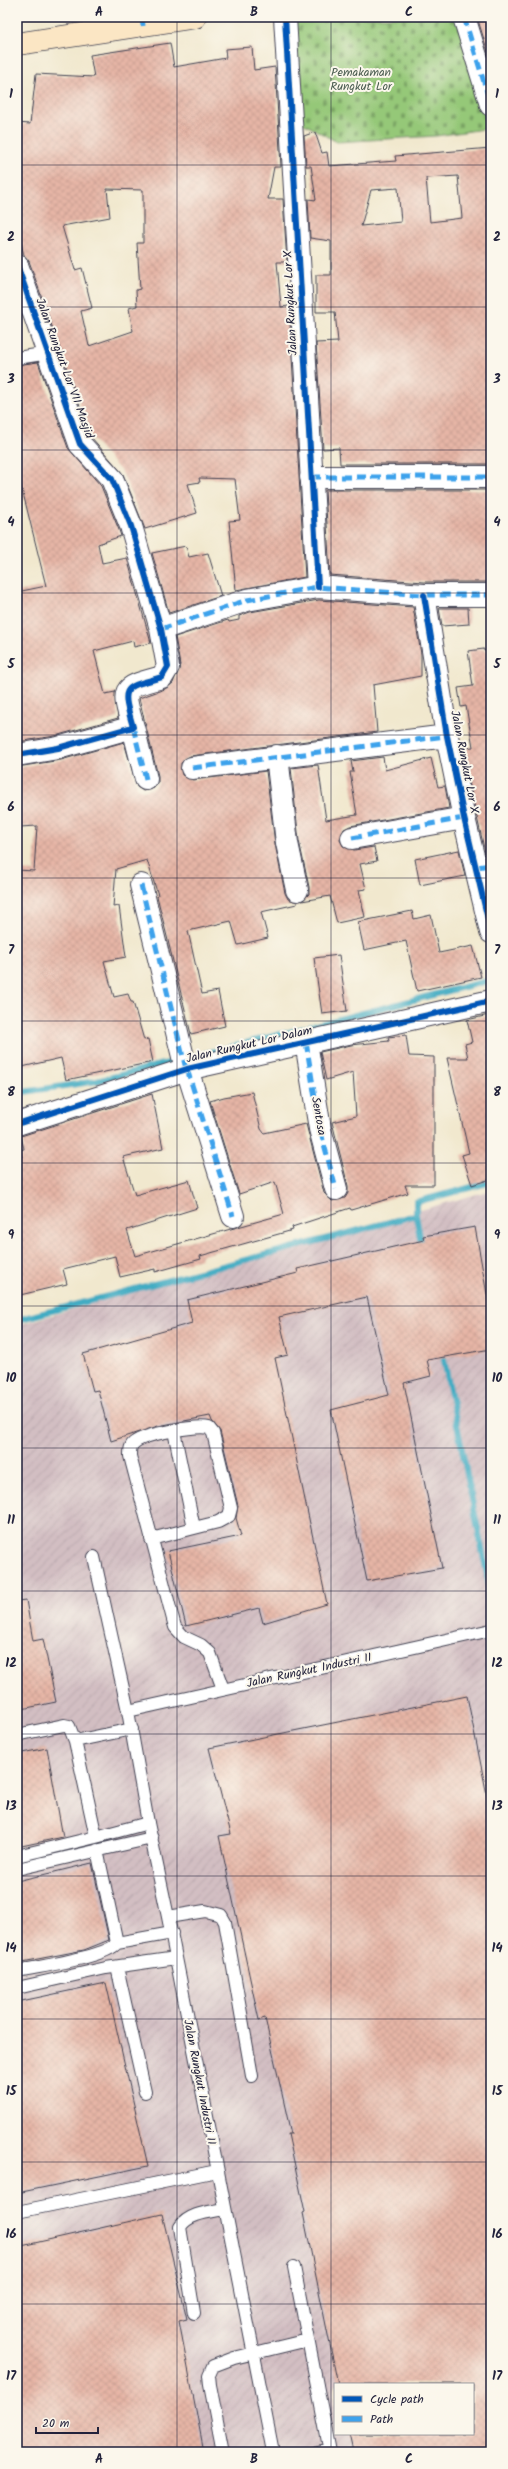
<svg xmlns="http://www.w3.org/2000/svg" width="508" height="2469" viewBox="0 0 508 2469" font-family="Kalam,sans-serif">
	<style>
		.industrial { fill: url(#industrial-furrows); fill-rule: evenodd }
		.cemetery { fill: url(#cemetery-stones); stroke: #5c755a }
		.lines { fill: none; stroke-linecap: round; stroke-linejoin: round }
		.stream { stroke: #43acc3; stroke-width: 6 }
		.building { fill: url(#building-cross-hatch); fill-rule: evenodd }
		.lane-casing { stroke: #414051; stroke-width: 14 }
		.street-casing { stroke: #414051; stroke-width: 24 }
		.secondary-casing { stroke: #414051; stroke-width: 24 }
		.lane { stroke: #fff; stroke-width: 12 }
		.street { stroke: #fff; stroke-width: 22 }
		.secondary { stroke: #fbe6c4; stroke-width: 22 }
		.quiet { stroke: #3ea2ec; stroke-width: 5; stroke-dasharray: 10 5; stroke-linecap: butt }
		.cycleway-casing { stroke: #fbf7ec; stroke-width: 8 }
		.cycleway { stroke: #0057b8; stroke-width: 6 }
		.grid { fill: none; stroke: #22223b; stroke-width: 1; stroke-opacity: 0.55 }
		.labels { text-anchor: middle; stroke-width: 4; stroke-linejoin: round; paint-order: stroke }
		.park-label { font-size: 12px; fill: #4a5c50; stroke: #fbf7ec }
		.street-label { font-size: 12px; fill: #22223b; stroke: #fbf7ec }
		.neatline { fill: none; stroke: #22223b; stroke-width: 1.5 }
		.grid-label { font-size: 13px; text-anchor: middle; font-weight: bold; fill: #22223b }
	</style>
	<defs>
		<pattern id="industrial-furrows" width="10" height="10" patternUnits="userSpaceOnUse"><rect width="10" height="10" fill="#d2bec2"/><path d="M-1 1l2-2M0 10L10 0M9 11l2-2" fill="none" stroke="#b4a3a8"/></pattern>
		<pattern id="cemetery-stones" width="16" height="16" patternUnits="userSpaceOnUse"><rect width="16" height="16" fill="#95c878"/><path d="M2 7V4a2 2 0 0 1 4 0v3zM10 15v-3a2 2 0 0 1 4 0v3z" fill="#79a264"/></pattern>
		<pattern id="building-cross-hatch" width="8" height="8" patternUnits="userSpaceOnUse"><rect width="8" height="8" fill="#e6b5a6"/><path d="M0 0l8 8M0 8l8-8" fill="none" stroke="#c59b90"/></pattern>
	</defs>
	<rect width="100%" height="100%" fill="#fbf7ec"/>
	<filter id="ink" filterUnits="userSpaceOnUse"><feTurbulence type="fractalNoise" baseFrequency=".025" numOctaves="2"/><feDisplacementMap in="SourceGraphic" scale="8" xChannelSelector="R" yChannelSelector="G"/><feConvolveMatrix kernelMatrix="1 2 1 2 8 2 1 2 1" color-interpolation-filters="sRGB"/></filter>
	<filter id="wash" filterUnits="userSpaceOnUse"><feTurbulence type="fractalNoise" baseFrequency=".012" numOctaves="4" result="noise"/><feDisplacementMap in="SourceGraphic" scale="16" xChannelSelector="R" yChannelSelector="G"/><feGaussianBlur stdDeviation="0.9" result="paint"/><feColorMatrix in="noise" values="0 0 0 0 0 0 0 0 0 0 0 0 0 0 0 0 0 1.4 0 .05"/><feComposite in="paint" operator="in"/></filter>
	<g filter="url(#wash)">
		<rect width="100%" height="100%" fill="#f1e8ce"/>
		<path class="industrial" d="M 491,1190 L 491,2452 L 17,2452 L 17,1325 ZM 335,2384 L 473,2384 L 473,2434 L 335,2434 Z"/>
		<path class="cemetery" d="M 294,17 L 459,17 L 491,108 L 491,128 L 436,136 L 337,142 L 301,122 Z"/>
		<g class="lines">
			<path class="stream" d="M 192,1057 L 491,980
				M 17,1093 L 97,1081 L 180,1060
				M 422,1249 L 416,1215 L 416,1202 L 491,1182
				M 17,1320 L 416,1215
				M 442,1350 L 491,1594"/>
		</g>
		<g id="blocks">
			<path class="building" d="M 477,17 L 491,17 L 491,62 Z
				M 170,43 L 174,67 L 226,58 L 225,49 L 252,47 L 254,70 L 275,67 L 281,167 L 274,167 L 268,199 L 283,199 L 287,262 L 277,262 L 281,307 L 289,306 L 305,577 L 236,590 L 229,521 L 240,520 L 235,479 L 199,478 L 200,482 L 188,484 L 197,513 L 145,529 L 123,474 L 91,437 L 29,261 L 24,255 L 17,227 L 17,123 L 30,124 L 36,74 L 94,77 L 90,55 ZM 107,189 L 143,190 L 143,243 L 137,243 L 140,289 L 136,290 L 137,306 L 129,308 L 133,331 L 89,346 L 81,311 L 92,308 L 82,268 L 75,270 L 62,226 L 110,217 Z
				M 315,132 L 322,153 L 327,152 L 329,166 L 396,161 L 395,156 L 491,148 L 491,406 L 487,407 L 488,437 L 491,437 L 491,464 L 340,464 L 339,448 L 323,449 L 316,343 L 338,342 L 335,312 L 316,312 L 316,275 L 331,275 L 331,241 L 310,238 L 308,199 L 316,200 L 311,166 L 306,166 L 304,136 ZM 458,176 L 462,218 L 430,222 L 426,178 ZM 398,188 L 401,222 L 361,226 L 371,190 Z
				M 17,303 L 22,316 L 17,318 Z
				M 38,362 L 68,448 L 101,486 L 119,530 L 121,536 L 98,544 L 102,563 L 127,558 L 151,643 L 134,647 L 133,641 L 94,651 L 105,694 L 115,692 L 118,718 L 55,736 L 17,742 L 17,592 L 46,586 L 25,501 L 20,483 L 17,483 L 17,365 Z
				M 325,490 L 491,490 L 491,582 L 424,582 L 330,575 Z
				M 186,546 L 189,557 L 208,553 L 221,596 L 169,613 L 152,553 Z
				M 319,600 L 413,607 L 421,654 L 421,676 L 373,685 L 377,732 L 190,756 L 181,763 L 182,775 L 193,780 L 266,771 L 275,844 L 285,893 L 288,899 L 297,902 L 297,904 L 261,912 L 268,938 L 238,945 L 231,921 L 188,931 L 202,994 L 218,991 L 225,1026 L 191,1034 L 157,896 L 158,895 L 147,860 L 116,869 L 113,907 L 119,906 L 126,957 L 104,961 L 114,997 L 128,994 L 131,1002 L 133,1002 L 144,1040 L 148,1039 L 153,1062 L 66,1080 L 61,1058 L 22,1067 L 17,1042 L 17,870 L 34,871 L 37,826 L 20,827 L 19,804 L 17,804 L 17,767 L 61,760 L 124,742 L 137,787 L 143,791 L 154,788 L 158,783 L 158,776 L 139,698 L 165,689 L 173,683 L 180,665 L 175,637 L 228,620 L 229,622 L 239,620 L 239,616 L 250,612 Z
				M 439,608 L 468,608 L 469,624 L 442,626 Z
				M 484,649 L 484,651 L 491,650 L 491,870 L 489,870 L 467,773 L 464,748 L 473,747 L 466,706 L 461,707 L 458,688 L 473,686 L 468,651 Z
				M 383,757 L 385,770 L 431,758 L 438,787 L 445,786 L 449,808 L 350,826 L 344,829 L 340,840 L 343,846 L 354,850 L 374,847 L 377,861 L 360,864 L 366,889 L 359,890 L 365,917 L 337,923 L 330,896 L 302,901 L 309,894 L 309,887 L 299,841 L 291,768 L 318,765 L 326,820 L 357,815 L 350,772 L 353,772 L 351,761 Z
				M 459,850 L 465,876 L 420,885 L 415,859 Z
				M 412,911 L 414,919 L 431,915 L 439,953 L 473,946 L 481,977 L 417,991 L 406,941 L 364,950 L 358,922 Z
				M 339,955 L 347,1011 L 322,1014 L 314,958 Z
				M 489,1015 L 491,1024 L 491,1179 L 472,1185 L 462,1155 L 469,1153 L 447,1058 L 468,1058 L 465,1044 L 472,1042 L 467,1020 Z
				M 406,1035 L 409,1056 L 434,1057 L 434,1185 L 405,1185 L 408,1193 L 351,1210 L 350,1208 L 292,1227 L 293,1230 L 200,1256 L 201,1259 L 155,1272 L 155,1269 L 120,1277 L 115,1256 L 63,1269 L 67,1284 L 20,1295 L 17,1284 L 17,1158 L 22,1157 L 20,1150 L 24,1149 L 21,1136 L 152,1094 L 163,1148 L 123,1157 L 135,1195 L 189,1180 L 197,1208 L 127,1230 L 135,1256 L 284,1214 L 275,1182 L 239,1194 L 210,1101 L 224,1097 L 252,1092 L 261,1129 L 264,1133 L 306,1124 L 324,1193 L 332,1201 L 345,1198 L 348,1193 L 348,1186 L 332,1122 L 356,1116 L 353,1072 L 326,1080 L 320,1052 L 351,1045 L 389,1041 L 388,1037 Z
				M 475,1227 L 491,1317 L 491,1349 L 427,1360 L 431,1376 L 404,1383 L 442,1568 L 367,1581 L 331,1410 L 389,1395 L 367,1297 L 279,1317 L 288,1355 L 275,1358 L 327,1604 L 263,1623 L 259,1608 L 186,1626 L 168,1551 L 241,1536 L 236,1518 L 238,1506 L 220,1431 L 212,1421 L 210,1416 L 158,1426 L 111,1441 L 98,1390 L 93,1391 L 83,1354 L 192,1323 L 187,1300 L 298,1273 L 297,1269 L 424,1240 L 423,1236 Z
				M 26,1600 L 33,1641 L 43,1639 L 56,1702 L 17,1710 L 17,1601 Z
				M 467,1696 L 491,1815 L 491,2452 L 353,2452 L 349,2434 L 473,2434 L 473,2384 L 338,2384 L 303,2213 L 305,2212 L 288,2134 L 291,2134 L 265,2018 L 259,2020 L 219,1836 L 231,1834 L 209,1748 Z
				M 47,1748 L 63,1837 L 17,1847 L 17,1754 Z
				M 92,1863 L 109,1940 L 84,1950 L 17,1963 L 17,1881 Z
				M 106,1983 L 148,2166 L 17,2193 L 17,2002 Z
				M 162,2214 L 187,2319 L 179,2321 L 204,2452 L 17,2452 L 17,2247 Z"/>
		</g>
	</g>
	<g filter="url(#ink)">
		<use href="#blocks" fill-opacity="0" stroke="#414051" stroke-width="1"/>
		<g class="lines">
			<defs>
				<path id="lane" d="M 17,358 L 49,353
					M 174,1431 L 194,1528
					M 151,1539 L 218,1522 L 229,1516 L 231,1508 L 213,1433 L 209,1428 C 197,1425 145,1434 135,1442 C 130,1445 130,1450 130,1456 L 175,1627 L 184,1637 L 201,1645 L 210,1653 L 223,1689
					M 94,1557 L 128,1711 L 148,1823 L 168,1917 L 273,2452
					M 128,1711 L 491,1630
					M 17,1735 L 64,1725 L 69,1726 L 75,1741 L 96,1837 L 148,1823
					M 75,1741 L 132,1729
					M 17,1856 L 96,1837
					M 17,1869 L 152,1838
					M 168,1917 L 205,1911 L 221,1915 L 225,1922 L 252,2076
					M 117,1943 L 172,1933
					M 117,1967 L 145,2092
					M 17,1971 C 37,1967 107,1957 117,1943 L 97,1850
					M 17,1988 L 106,1968 L 176,1958
					M 17,2212 L 217,2171
					M 294,2267 L 330,2452
					M 194,2313 L 180,2227 C 189,2213 210,2212 225,2209
					M 223,2452 L 210,2385 L 209,2375 L 213,2366 L 234,2358 L 308,2340
					M 317,2452 L 329,2449"/>
				<path id="street" d="M 285,17 L 318,587
					M 464,17 L 491,105
					M 17,265 L 80,444 L 112,479 L 131,526 L 161,629 L 168,667 L 162,677 C 122,688 121,686 133,727 L 58,748 L 17,755
					M 311,477 L 491,477
					M 424,595 L 447,736 L 464,818 L 491,932
					M 161,629 L 247,600 L 318,587 L 424,595 L 491,595
					M 133,727 L 146,779
					M 277,756 L 287,843 L 297,890
					M 192,768 L 447,736
					M 352,838 L 464,818
					M 141,885 L 186,1069
					M 306,1042 L 320,1129 L 336,1189
					M 187,1069 L 233,1216
					M 17,1124 L 187,1069 L 491,1001"/>
				<path id="secondary" d="M 17,44 L 195,17"/>
			</defs>
			<use href="#lane" class="lane-casing"/>
			<use href="#street" class="street-casing"/>
			<use href="#secondary" class="secondary-casing"/>
			<use href="#lane" class="lane"/>
			<use href="#street" class="street"/>
			<use href="#secondary" class="secondary"/>
			<path class="quiet" d="M 142,17 L 143,26
				M 464,17 L 491,105
				M 311,477 L 491,477
				M 161,629 L 247,600 L 318,587 L 424,595 L 491,595
				M 133,727 L 146,779
				M 192,768 L 447,736
				M 352,838 L 464,818
				M 477,867 L 491,865
				M 141,885 L 186,1069
				M 306,1042 L 320,1129 L 336,1189
				M 187,1069 L 233,1216"/>
			<defs>
				<path id="cycleway" d="M 285,17 L 318,587
					M 17,265 L 80,444 L 112,479 L 131,526 L 161,629 L 168,667 L 162,677 C 122,688 121,686 133,727 L 58,748 L 17,755
					M 424,595 L 447,736 L 464,818 L 491,932
					M 17,1124 L 187,1069 L 491,1001"/>
			</defs>
			<use href="#cycleway" class="cycleway-casing"/>
			<use href="#cycleway" class="cycleway"/>
		</g>
	</g>
	<path class="grid" d="M 177,17 L 177,2452M 331,17 L 331,2452M 17,165 L 491,165M 17,307 L 491,307M 17,450 L 491,450M 17,593 L 491,593M 17,735 L 491,735M 17,878 L 491,878M 17,1021 L 491,1021M 17,1163 L 491,1163M 17,1306 L 491,1306M 17,1448 L 491,1448M 17,1591 L 491,1591M 17,1734 L 491,1734M 17,1876 L 491,1876M 17,2019 L 491,2019M 17,2162 L 491,2162M 17,2304 L 491,2304"/>
	<g class="labels">
		<g class="park-label">
			<text x="361" y="76">Pemakaman<tspan x="361" dy="14">Rungkut Lor</tspan></text>
		</g>
		<g class="street-label">
			<text transform="translate(290 303) rotate(-93)" y="4">Jalan Rungkut Lor X</text>
			<text transform="translate(65 368) rotate(70)" y="4">Jalan Rungkut Lor VII Masjid</text>
			<text transform="translate(465 762) rotate(79)" y="4">Jalan Rungkut Lor X</text>
			<text transform="translate(249 1044) rotate(-13)" y="4">Jalan Rungkut Lor Dalam</text>
			<text transform="translate(319 1116) rotate(80)" y="4">Sentosa</text>
			<text transform="translate(309 1670) rotate(-12)" y="4">Jalan Rungkut Industri II</text>
			<text transform="translate(200 2082) rotate(79)" y="4">Jalan Rungkut Industri II</text>
		</g>
	</g>
	<rect width="508" height="2469" fill="none" stroke="#fbf7ec" stroke-width="44"/>
	<rect x="334" y="2383" width="140" height="52" fill="#fbf7ec" stroke="#a4a2a5"/>
	<rect x="342" y="2396" width="20" height="6" fill="#0057b8" stroke="#a4a2a5"/>
	<text x="370" y="2403" font-size="12" fill="#22223b">Cycle path</text>
	<rect x="342" y="2416" width="20" height="6" fill="#3ea2ec" stroke="#a4a2a5"/>
	<text x="370" y="2423" font-size="12" fill="#22223b">Path</text>
	<path d="M36 2427v6h62v-6" fill="none" stroke="#22223b" stroke-width="2"/>
	<text x="42" y="2427" font-size="12" fill="#22223b" stroke="#fbf7ec" stroke-width="3" paint-order="stroke">20 m</text>
	<rect x="22" y="22" width="464" height="2425" class="neatline"/>
	<g class="grid-label">
		<text x="99" y="16">A</text>
		<text x="254" y="16">B</text>
		<text x="409" y="16">C</text>
		<text x="11" y="98">1</text>
		<text x="497" y="98">1</text>
		<text x="11" y="241">2</text>
		<text x="497" y="241">2</text>
		<text x="11" y="383">3</text>
		<text x="497" y="383">3</text>
		<text x="11" y="526">4</text>
		<text x="497" y="526">4</text>
		<text x="11" y="668">5</text>
		<text x="497" y="668">5</text>
		<text x="11" y="811">6</text>
		<text x="497" y="811">6</text>
		<text x="11" y="954">7</text>
		<text x="497" y="954">7</text>
		<text x="11" y="1096">8</text>
		<text x="497" y="1096">8</text>
		<text x="11" y="1239">9</text>
		<text x="497" y="1239">9</text>
		<text x="11" y="1382">10</text>
		<text x="497" y="1382">10</text>
		<text x="11" y="1524">11</text>
		<text x="497" y="1524">11</text>
		<text x="11" y="1667">12</text>
		<text x="497" y="1667">12</text>
		<text x="11" y="1810">13</text>
		<text x="497" y="1810">13</text>
		<text x="11" y="1952">14</text>
		<text x="497" y="1952">14</text>
		<text x="11" y="2095">15</text>
		<text x="497" y="2095">15</text>
		<text x="11" y="2238">16</text>
		<text x="497" y="2238">16</text>
		<text x="11" y="2380">17</text>
		<text x="497" y="2380">17</text>
		<text x="99" y="2463">A</text>
		<text x="254" y="2463">B</text>
		<text x="409" y="2463">C</text>
	</g>
</svg>
